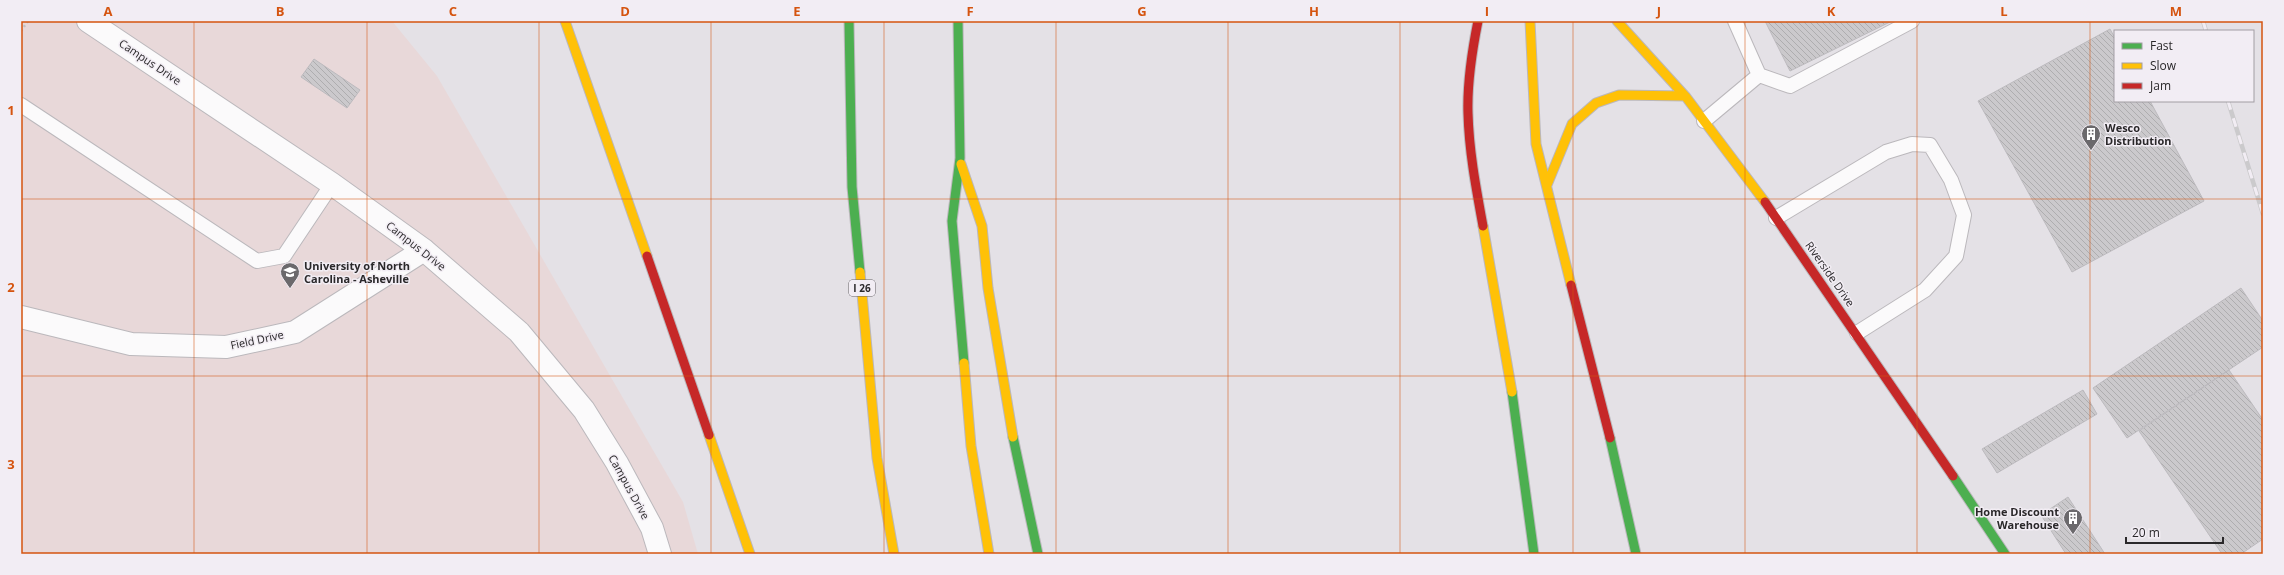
<svg xmlns="http://www.w3.org/2000/svg" width="2284" height="575" viewBox="0 0 2284 575" font-family="'Open Sans',sans-serif">
	<style>
		.education { fill: #e8d8d9 }
		.building { fill: url(#building-back-hatch); stroke: #bcbabe }
		.lines { fill: none; stroke-linecap: round; stroke-linejoin: round }
		.lane-casing { stroke: #bbb8bc; stroke-width: 16 }
		.street-casing { stroke: #bbb8bc; stroke-width: 24 }
		.fast-casing { stroke: #bbb8bc; stroke-width: 11 }
		.slow-casing { stroke: #bbb8bc; stroke-width: 11 }
		.jam-casing { stroke: #bbb8bc; stroke-width: 11 }
		.path { stroke: #c1c1c2; stroke-width: 2.5; stroke-dasharray: 2 3; stroke-linecap: butt }
		.lane { stroke: #fbfafb; stroke-width: 14 }
		.street { stroke: #fbfafb; stroke-width: 22 }
		.fast { stroke: #4caf50; stroke-width: 9 }
		.slow { stroke: #ffc107; stroke-width: 9 }
		.jam { stroke: #c62828; stroke-width: 9 }
		.rail-casing { stroke: #cbcacc; stroke-width: 4.5 }
		.rail { stroke: #f2edf4; stroke-width: 3; stroke-dasharray: 9; stroke-linecap: butt }
		.grid { fill: none; stroke: #d5540f; stroke-width: 1; stroke-opacity: 0.55 }
		.labels { text-anchor: middle; stroke-width: 3; stroke-linejoin: round; paint-order: stroke }
		.shield { fill: #f2edf4; stroke: #666367; stroke-width: 1 }
		.shield-label { font-size: 10px; font-weight: bold; fill: #2a282a }
		.street-label { font-size: 11px; fill: #2a282a; stroke: #f2edf4 }
		.poi-label { font-size: 11px; font-weight: bold; fill: #2a282a; stroke: #f2edf4; text-anchor: start }
		.neatline { fill: none; stroke: #d5540f; stroke-width: 1.5 }
		.grid-label { font-size: 13px; text-anchor: middle; font-weight: bold; fill: #d5540f }
	</style>
	<defs>
		<pattern id="building-back-hatch" width="6" height="6" patternUnits="userSpaceOnUse"><rect width="6" height="6" fill="#cbc9cc"/><path d="M-1 5l2 2M0 0l6 6M5-1l2 2" fill="none" stroke="#aeadaf"/></pattern>
	</defs>
	<rect width="100%" height="100%" fill="#e4e1e6"/>
	<path class="education" d="M 21,21 L 392,21 L 437,76 L 683,502 L 698,554 L 21,554 Z"/>
	<path class="building" d="M 1765,21 L 1892,21 L 1790,71 Z
		M 2110,29 L 2115,38 L 2115,101 L 2150,101 L 2204,201 L 2072,272 L 1978,101 Z
		M 314,59 L 360,90 L 347,108 L 301,77 Z
		M 2241,288 L 2263,321 L 2263,347 L 2127,438 L 2093,388 Z
		M 2229,370 L 2263,420 L 2263,539 L 2241,554 L 2222,554 L 2139,431 Z
		M 2083,390 L 2097,414 L 1997,473 L 1982,449 Z
		M 2068,497 L 2105,554 L 2066,554 L 2041,515 Z"/>
	<g class="lines">
		<defs>
			<path id="lane" d="M 1759,75 L 1790,86 L 1912,21
				M 21,105 L 257,261 L 284,256 L 332,184
				M 1704,121 L 1759,75 L 1735,21
				M 1776,218 L 1886,152 L 1912,144 L 1930,145 L 1951,180 L 1964,215 L 1956,256 L 1925,290 L 1857,333"/>
			<path id="street" d="M 88,21 L 332,184 L 424,250 L 519,332 L 584,410 L 617,463 L 652,528 L 660,554
				M 21,317 L 131,344 L 226,347 L 295,332 L 424,250"/>
			<path id="fast" d="M 849,21 L 852,187 L 860,272
				M 958,21 L 960,158 L 952,221 L 964,363
				M 1512,392 L 1534,554
				M 1013,437 L 1038,554
				M 1610,438 L 1636,554
				M 1953,476 L 2005,554"/>
			<path id="slow" d="M 565,21 L 647,256
				M 1530,21 L 1536,144 L 1571,285
				M 1617,21 L 1686,97 L 1765,202
				M 961,164 L 982,226 L 988,288 L 1013,437
				M 1547,185 L 1572,124 L 1596,103 L 1619,95 L 1685,96
				M 1483,226 L 1512,392
				M 860,272 L 877,458 L 894,554
				M 964,363 L 971,446 L 989,554
				M 709,435 L 750,554"/>
			<path id="jam" d="M 1478,21 C 1472,51 1467,82 1468,113 C 1469,151 1476,188 1483,226
				M 1765,202 L 1953,476
				M 647,256 L 709,435
				M 1571,285 L 1610,438"/>
		</defs>
		<use href="#lane" class="lane-casing"/>
		<use href="#street" class="street-casing"/>
		<use href="#fast" class="fast-casing"/>
		<use href="#slow" class="slow-casing"/>
		<use href="#jam" class="jam-casing"/>
		<path class="path" d="M 21,31 L 28,21"/>
		<use href="#lane" class="lane"/>
		<use href="#street" class="street"/>
		<use href="#fast" class="fast"/>
		<use href="#slow" class="slow"/>
		<use href="#jam" class="jam"/>
		<defs>
			<path id="rail" d="M 2203,21 L 2206,31
				M 2228,101 L 2263,214"/>
		</defs>
		<use href="#rail" class="rail-casing"/>
		<use href="#rail" class="rail"/>
	</g>
	<path class="grid" d="M 194,21 L 194,554M 367,21 L 367,554M 539,21 L 539,554M 711,21 L 711,554M 884,21 L 884,554M 1056,21 L 1056,554M 1228,21 L 1228,554M 1400,21 L 1400,554M 1573,21 L 1573,554M 1745,21 L 1745,554M 1917,21 L 1917,554M 2090,21 L 2090,554M 21,199 L 2263,199M 21,376 L 2263,376"/>
	<defs>
		<symbol id="building-pin" viewBox="-11 -11 22 30"><path d="M0 17L-7.5 6A9.5 9.5 0 1 1 7.5 6Z" fill="#6b696c" stroke="#f2edf4"/><path d="M-4-6H4V6H1V3H-1V6H-4ZM-2.5-4.3h1.7v1.8h-1.7ZM.8-4.3h1.7v1.8H.8ZM-2.5-1h1.7V.8h-1.7ZM.8-1h1.7V.8H.8Z" fill="#fff"/></symbol>
		<symbol id="university-pin" viewBox="-11 -11 22 30"><path d="M0 17L-7.5 6A9.5 9.5 0 1 1 7.5 6Z" fill="#6b696c" stroke="#f2edf4"/><path d="M0-5L7-2L0 1L-7-2ZM-4 1L0 2.5L4 1V4Q0 6-4 4Z" fill="#fff"/></symbol>
	</defs>
	<g fill-rule="evenodd">
		<use href="#building-pin" x="2080" y="123" width="22" height="30"/>
		<use href="#university-pin" x="279" y="261" width="22" height="30"/>
		<use href="#building-pin" x="2062" y="507" width="22" height="30"/>
	</g>
	<g class="labels">
		<rect class="shield" x="849" y="280" width="26" height="16" rx="3"/>
		<g class="shield-label">
			<text x="862" y="292">I 26</text>
		</g>
		<g class="street-label">
			<text transform="translate(150 62) rotate(34)" y="4">Campus Drive</text>
			<text transform="translate(416 246) rotate(38)" y="4">Campus Drive</text>
			<text transform="translate(1830 274) rotate(55)" y="4">Riverside Drive</text>
			<text transform="translate(257 340) rotate(-12)" y="4">Field Drive</text>
			<text transform="translate(629 487) rotate(61)" y="4">Campus Drive</text>
		</g>
		<g class="poi-label">
			<text x="2105" y="132">Wesco<tspan x="2105" dy="13">Distribution</tspan></text>
			<text x="304" y="270">University of North<tspan x="304" dy="13">Carolina - Asheville</tspan></text>
			<text x="2059" y="516" text-anchor="end">Home Discount<tspan x="2059" dy="13">Warehouse</tspan></text>
		</g>
	</g>
	<rect width="2284" height="575" fill="none" stroke="#f2edf4" stroke-width="44"/>
	<rect x="2114" y="30" width="140" height="72" fill="#f2edf4" stroke="#a29ea3"/>
	<rect x="2122" y="43" width="20" height="6" fill="#4caf50" stroke="#a29ea3"/>
	<text x="2150" y="50" font-size="12" fill="#2a282a">Fast</text>
	<rect x="2122" y="63" width="20" height="6" fill="#ffc107" stroke="#a29ea3"/>
	<text x="2150" y="70" font-size="12" fill="#2a282a">Slow</text>
	<rect x="2122" y="83" width="20" height="6" fill="#c62828" stroke="#a29ea3"/>
	<text x="2150" y="90" font-size="12" fill="#2a282a">Jam</text>
	<path d="M2126 537v6h97v-6" fill="none" stroke="#2a282a" stroke-width="2"/>
	<text x="2132" y="537" font-size="12" fill="#2a282a" stroke="#f2edf4" stroke-width="3" paint-order="stroke">20 m</text>
	<rect x="22" y="22" width="2240" height="531" class="neatline"/>
	<g class="grid-label">
		<text x="108" y="16">A</text>
		<text x="280" y="16">B</text>
		<text x="453" y="16">C</text>
		<text x="625" y="16">D</text>
		<text x="797" y="16">E</text>
		<text x="970" y="16">F</text>
		<text x="1142" y="16">G</text>
		<text x="1314" y="16">H</text>
		<text x="1487" y="16">I</text>
		<text x="1659" y="16">J</text>
		<text x="1831" y="16">K</text>
		<text x="2004" y="16">L</text>
		<text x="2176" y="16">M</text>
		<text x="11" y="115">1</text>
		<text x="11" y="292">2</text>
		<text x="11" y="469">3</text>
	</g>
</svg>
